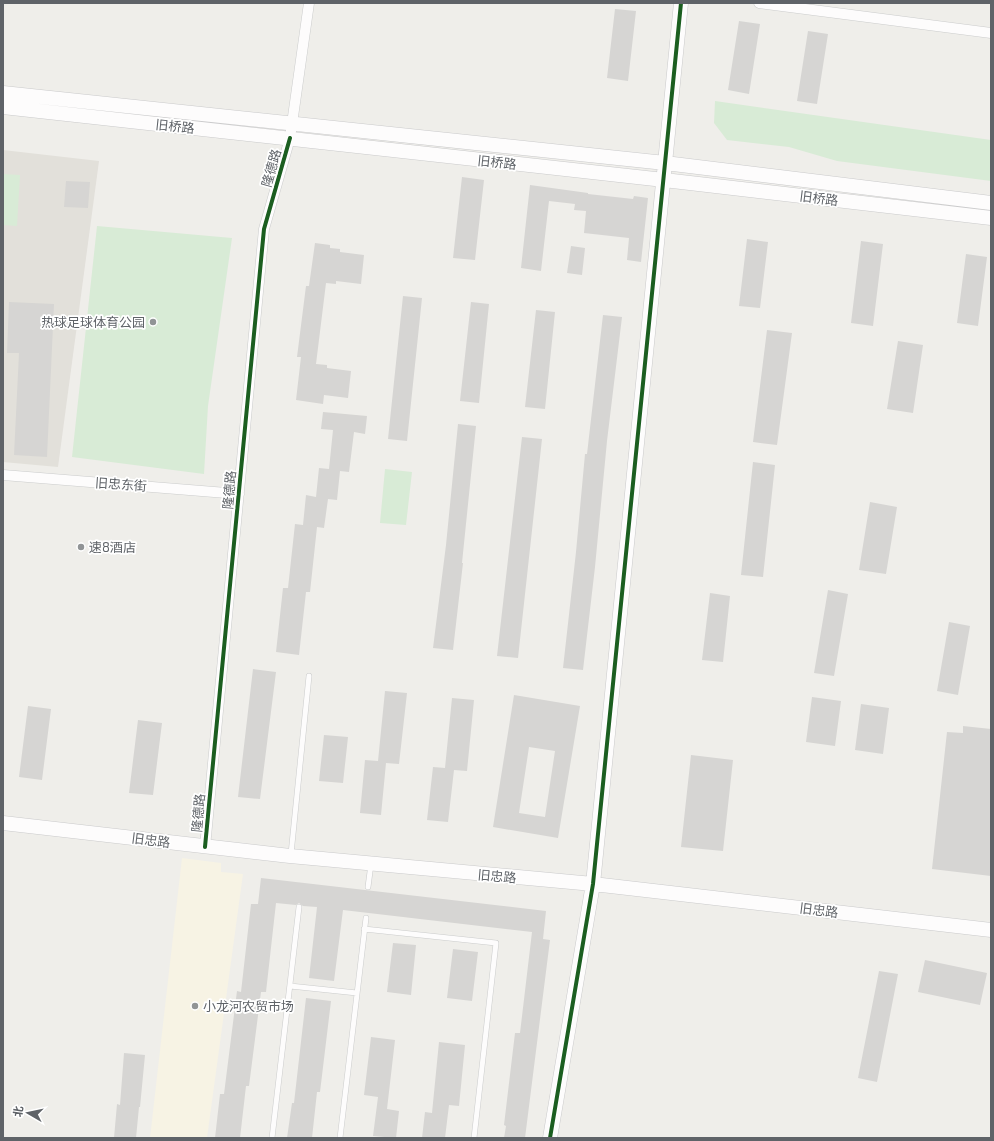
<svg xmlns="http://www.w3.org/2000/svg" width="994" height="1141" viewBox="0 0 994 1141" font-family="'Exo 2','Noto Sans SC',sans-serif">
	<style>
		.commercial { fill: #f7f3e4 }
		.education { fill: #e2e0da }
		.green { fill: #d8ebd6 }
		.building { fill: #d6d5d3; fill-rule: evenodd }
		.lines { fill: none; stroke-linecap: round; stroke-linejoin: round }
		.lane-casing { stroke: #cbcccc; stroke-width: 6 }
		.street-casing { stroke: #cbcccc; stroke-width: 11 }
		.secondary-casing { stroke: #cacacb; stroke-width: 15 }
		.lane { stroke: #fdfcfc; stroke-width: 5 }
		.street { stroke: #fdfcfc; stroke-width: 10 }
		.secondary { stroke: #fdfcfc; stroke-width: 14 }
		.cycleway-casing { stroke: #fff; stroke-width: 6 }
		.cycleway { stroke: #1b5e20; stroke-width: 4 }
		.poi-dot { fill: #919496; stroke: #fff; stroke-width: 1.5 }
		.labels { text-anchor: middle; stroke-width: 3.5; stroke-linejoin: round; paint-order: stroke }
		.street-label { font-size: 13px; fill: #5f6368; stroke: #fff }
		.poi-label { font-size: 13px; fill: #5f6368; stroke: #fff; text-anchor: start }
	</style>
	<rect width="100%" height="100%" fill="#efeeea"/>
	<path class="commercial" d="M 182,858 L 221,863 L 221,872 L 243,874 L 207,1138 L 150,1138 Z"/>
	<path class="education" d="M 3,150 L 99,161 L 58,467 L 3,462 Z"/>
	<path class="green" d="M 715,101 L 991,140 L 991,181 L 837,161 L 789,147 L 727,140 L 714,123 Z
		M 3,174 L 20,175 L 17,226 L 3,225 Z
		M 97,226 L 232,238 L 208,406 L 204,474 L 72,457 Z
		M 385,469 L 412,472 L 406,525 L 380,523 Z"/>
	<path class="building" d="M 615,9 L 636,11 L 628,81 L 607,78 Z
		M 739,21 L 760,24 L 749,94 L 728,90 Z
		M 808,31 L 828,34 L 817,104 L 797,101 Z
		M 462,177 L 484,180 L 475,260 L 453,258 Z
		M 66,181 L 90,182 L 88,208 L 64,207 Z
		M 530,185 L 588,193 L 588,194 L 633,199 L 634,196 L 648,198 L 641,262 L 627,260 L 629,238 L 584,233 L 586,211 L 574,210 L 575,204 L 549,201 L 541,271 L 521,268 Z
		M 747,239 L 768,242 L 760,308 L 739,306 Z
		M 861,241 L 883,244 L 873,326 L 851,323 Z
		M 315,243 L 330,245 L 330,248 L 340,249 L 340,252 L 364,255 L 361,284 L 336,281 L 336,284 L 326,283 L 316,364 L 327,365 L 327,368 L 351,371 L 348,398 L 324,395 L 323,404 L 296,400 L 301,357 L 297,357 L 306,286 L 309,286 Z
		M 571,246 L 585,248 L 582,275 L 567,273 Z
		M 966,254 L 987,257 L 978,326 L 957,323 Z
		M 403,296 L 422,298 L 407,441 L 388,439 Z
		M 9,302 L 54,304 L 47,457 L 14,455 L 19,353 L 7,353 Z
		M 471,302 L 489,304 L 479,403 L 460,401 Z
		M 536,310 L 555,312 L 545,409 L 525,407 Z
		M 603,315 L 622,317 L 607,441 L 595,567 L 583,670 L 563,668 L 576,552 L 585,454 L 587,454 Z
		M 767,330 L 792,333 L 777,445 L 753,442 Z
		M 898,341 L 923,345 L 913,413 L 887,409 Z
		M 323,412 L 367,416 L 365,434 L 354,432 L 349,472 L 340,471 L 337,500 L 328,499 L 324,528 L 317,527 L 310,592 L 306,592 L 299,655 L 276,652 L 283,588 L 288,588 L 295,524 L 303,525 L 306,495 L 316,497 L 319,468 L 329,469 L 333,430 L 321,429 Z
		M 458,424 L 476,426 L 462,563 L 463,563 L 453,650 L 433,648 L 446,545 Z
		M 522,437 L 542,439 L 518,658 L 497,656 Z
		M 753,462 L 775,465 L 763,577 L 741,575 Z
		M 870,502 L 897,507 L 886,574 L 859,570 Z
		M 828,590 L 848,594 L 834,676 L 814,673 Z
		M 710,593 L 730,596 L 723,662 L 702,660 Z
		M 949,622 L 970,626 L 958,695 L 937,691 Z
		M 253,669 L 276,672 L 260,799 L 238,797 Z
		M 385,691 L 407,693 L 399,764 L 386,763 L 381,815 L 360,813 L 365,760 L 378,761 Z
		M 514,695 L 580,706 L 558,838 L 493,827 ZM 529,747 L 555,751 L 545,817 L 519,813 Z
		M 812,697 L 841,701 L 835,746 L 806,742 Z
		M 452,698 L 474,700 L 467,771 L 454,770 L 448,822 L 427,820 L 433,767 L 445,768 Z
		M 861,704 L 889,708 L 883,754 L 855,750 Z
		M 28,706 L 51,709 L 42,780 L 19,777 Z
		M 138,720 L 162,723 L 153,795 L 129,793 Z
		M 963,726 L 991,729 L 991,876 L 932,869 L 947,732 L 963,733 Z
		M 324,735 L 348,737 L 343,783 L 319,781 Z
		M 691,755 L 733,760 L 723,851 L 681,847 Z
		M 261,878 L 546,911 L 543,939 L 550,940 L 525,1138 L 504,1138 L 506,1126 L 504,1125 L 515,1033 L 520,1033 L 532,932 L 343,910 L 334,981 L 309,978 L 317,907 L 303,906 L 299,903 L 296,905 L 276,903 L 266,992 L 261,992 L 249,1086 L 246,1086 L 240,1138 L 215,1138 L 220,1094 L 224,1094 L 237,991 L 241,992 L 251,904 L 258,904 Z
		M 393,943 L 416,945 L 411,995 L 387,992 Z
		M 453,949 L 478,952 L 472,1001 L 447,998 Z
		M 925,960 L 987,973 L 980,1005 L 918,992 Z
		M 879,971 L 898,974 L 877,1082 L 858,1078 Z
		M 306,998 L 331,1001 L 320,1092 L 317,1092 L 312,1138 L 287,1138 L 292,1103 L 294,1103 Z
		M 371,1037 L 395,1040 L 387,1109 L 399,1111 L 396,1138 L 373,1136 L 378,1097 L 364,1095 Z
		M 439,1042 L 465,1045 L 459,1106 L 449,1105 L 445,1138 L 422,1138 L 425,1112 L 432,1113 Z
		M 124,1053 L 145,1055 L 140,1107 L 139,1107 L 136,1138 L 114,1138 L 117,1104 L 120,1105 Z"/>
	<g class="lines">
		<defs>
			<path id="lane" d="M 291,854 L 309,676
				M 368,887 L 371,864
				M 364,929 L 496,943 L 474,1138
				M 290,986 L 357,993
				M 272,1138 L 299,907
				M 340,1138 L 366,918"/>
			<path id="street" d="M 759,3 L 991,33
				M 3,475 L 239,494
				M 205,847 L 264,229 L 290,138 L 309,3"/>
			<path id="secondary" d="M 3,93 L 665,163 L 991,203
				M 3,107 L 664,180 L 991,218
				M 3,823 L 290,856 L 593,884 L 991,930
				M 550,1138 L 593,884 L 681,3"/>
		</defs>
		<use href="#lane" class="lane-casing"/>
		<use href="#street" class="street-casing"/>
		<use href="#secondary" class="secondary-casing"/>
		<use href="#lane" class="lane"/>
		<use href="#street" class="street"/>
		<use href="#secondary" class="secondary"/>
		<defs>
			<path id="cycleway" d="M 205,847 L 264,229 L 290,138
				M 550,1138 L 593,884 L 681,3"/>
		</defs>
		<use href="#cycleway" class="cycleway-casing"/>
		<use href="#cycleway" class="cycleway"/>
	</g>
	<g class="poi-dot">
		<circle cx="153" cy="322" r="4"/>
		<circle cx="81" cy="547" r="4"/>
		<circle cx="195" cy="1006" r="4"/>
	</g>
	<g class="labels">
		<g class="street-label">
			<text transform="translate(175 126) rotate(6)" y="5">旧桥路</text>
			<text transform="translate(497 162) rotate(6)" y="5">旧桥路</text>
			<text transform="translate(271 168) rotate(-74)" y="5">隆德路</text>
			<text transform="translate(819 198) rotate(7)" y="5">旧桥路</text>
			<text transform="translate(121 484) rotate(4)" y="5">旧忠东街</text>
			<text transform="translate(229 490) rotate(-85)" y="5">隆德路</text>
			<text transform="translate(198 813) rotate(-85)" y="5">隆德路</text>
			<text transform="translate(151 840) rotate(7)" y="5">旧忠路</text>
			<text transform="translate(497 876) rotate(5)" y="5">旧忠路</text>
			<text transform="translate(819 910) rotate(7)" y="5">旧忠路</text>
		</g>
		<g class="poi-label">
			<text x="145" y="327" text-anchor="end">热球足球体育公园</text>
			<text x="89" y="552">速8酒店</text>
			<text x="203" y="1011">小龙河农贸市场</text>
		</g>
	</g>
	<rect width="994" height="1141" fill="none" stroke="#5f6368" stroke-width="8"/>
	<g transform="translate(28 1113) rotate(279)" stroke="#ffffff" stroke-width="3" paint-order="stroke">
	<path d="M0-3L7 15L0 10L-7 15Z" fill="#5f6368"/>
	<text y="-6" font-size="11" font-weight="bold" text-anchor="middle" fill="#5f6368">北</text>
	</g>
</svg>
